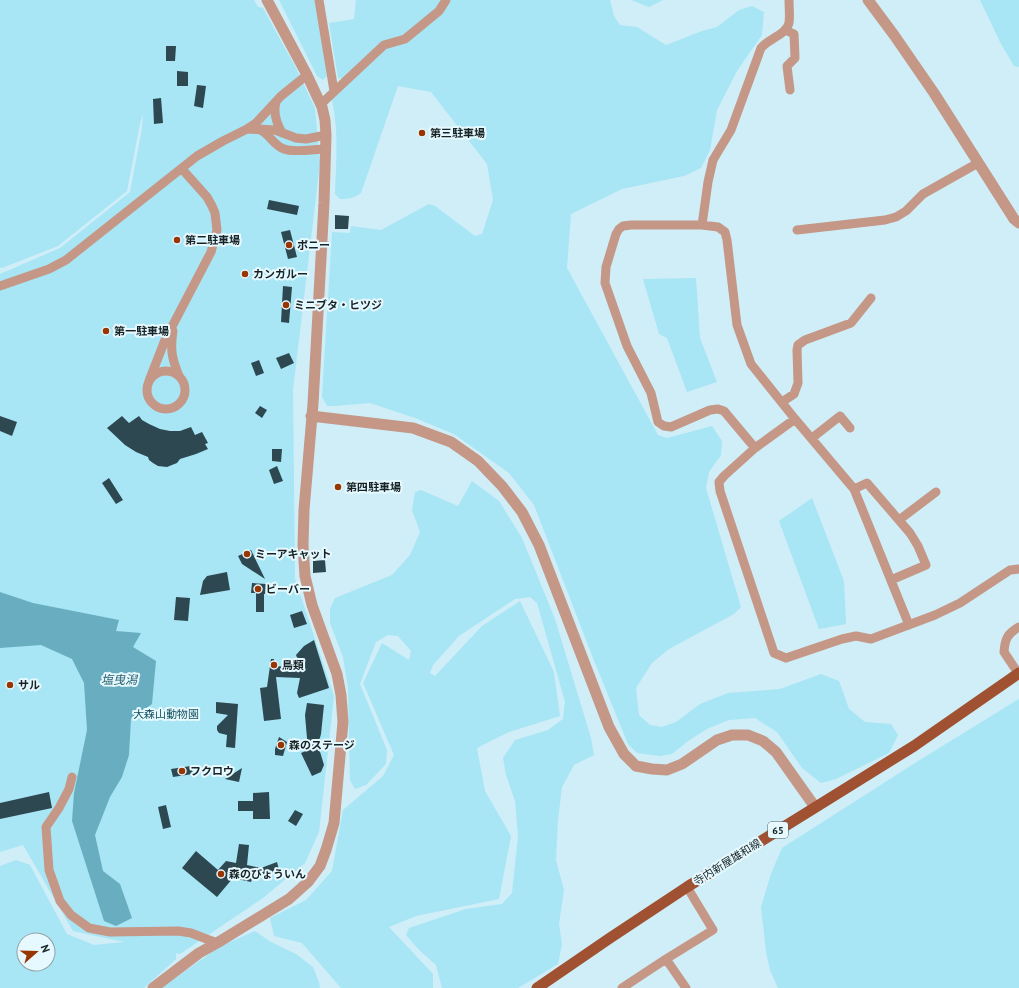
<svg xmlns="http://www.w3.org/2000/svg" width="1019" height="988" viewBox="0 0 1019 988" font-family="'PT Sans','Noto Sans JP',sans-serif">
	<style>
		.green { fill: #a8e5f5; fill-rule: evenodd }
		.water { fill: #69aec0 }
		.building { fill: #2d4850 }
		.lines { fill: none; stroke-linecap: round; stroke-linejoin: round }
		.minor { stroke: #c59786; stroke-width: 9 }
		.tertiary { stroke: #c59786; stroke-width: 11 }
		.primary { stroke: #a05131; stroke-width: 11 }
		.poi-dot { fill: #993500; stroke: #e6f9ff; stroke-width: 1.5 }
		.labels { text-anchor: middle; stroke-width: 4; stroke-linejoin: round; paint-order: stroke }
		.shield { fill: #e6f9ff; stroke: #556367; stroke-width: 1 }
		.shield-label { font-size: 10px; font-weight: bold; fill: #172326 }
		.poi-label { font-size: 11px; font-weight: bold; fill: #172326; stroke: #e6f9ff; text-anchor: start }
		.park-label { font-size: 11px; fill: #175260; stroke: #e6f9ff }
		.street-label { font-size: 11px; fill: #172326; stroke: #e6f9ff }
		.water-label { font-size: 12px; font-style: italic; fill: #28606f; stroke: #e6f9ff }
	</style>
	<rect width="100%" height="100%" fill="#cfeef7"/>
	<path class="green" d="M 0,0 L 254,0 L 258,7 L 263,8 L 296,68 L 315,108 L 320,163 L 293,390 L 295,579 L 334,696 L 319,832 L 305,863 L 263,898 L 180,954 L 176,953 L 176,959 L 144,988 L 0,988 L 0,866 L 16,860 L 30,865 L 67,934 L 94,945 L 124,942 L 73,931 L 23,845 L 0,852 L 0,274 L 60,248 L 130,192 L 142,128 L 143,114 L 140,124 L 127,191 L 58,246 L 2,268 L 0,267 ZM 24,940 L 48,940 L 48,964 L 24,964 Z
		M 279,0 L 317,0 L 327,76 L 323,80 L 317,76 Z
		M 356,0 L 610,0 L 614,16 L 620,25 L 637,27 L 666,45 L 702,31 L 717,27 L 739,10 L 752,6 L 764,12 L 762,35 L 737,71 L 717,110 L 710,150 L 701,168 L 684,176 L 622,189 L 571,214 L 567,268 L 658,435 L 667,438 L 712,426 L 722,441 L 721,455 L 709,472 L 706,488 L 741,607 L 734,614 L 669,649 L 652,663 L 636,688 L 639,715 L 650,725 L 662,727 L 676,722 L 700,704 L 728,693 L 780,689 L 821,674 L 839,681 L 849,709 L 865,722 L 891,724 L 898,735 L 889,753 L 836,779 L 821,783 L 802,768 L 777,732 L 755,718 L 729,720 L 707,729 L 688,741 L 672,754 L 660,756 L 637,753 L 628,744 L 593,658 L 534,505 L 509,473 L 454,434 L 415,418 L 370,403 L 334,406 L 327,406 L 322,397 L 332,232 L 350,233 L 351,226 L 381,230 L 429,204 L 435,206 L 475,236 L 482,234 L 493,200 L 487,164 L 431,92 L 398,86 L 361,193 C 355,198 348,199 340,199 L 335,194 C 336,162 339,131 332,100 L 351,80 L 338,78 L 329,23 L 354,19 Z
		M 631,0 L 663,0 L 649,7 Z
		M 980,0 L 1019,0 L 1019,67 L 1014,66 L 1001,44 Z
		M 696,278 L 700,338 L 717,382 L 687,392 L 667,338 L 659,334 L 643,279 Z
		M 472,481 L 499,501 L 522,538 L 555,619 L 591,738 L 594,755 L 574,765 L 562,787 L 558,820 L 556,860 L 564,890 L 559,924 L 562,944 L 558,964 L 518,988 L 442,988 L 436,965 L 418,949 L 406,935 L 409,928 L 466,909 L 502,904 L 512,893 L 518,836 L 515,801 L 506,775 L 503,758 L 515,740 L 548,730 L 563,719 L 565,702 L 537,603 L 530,597 L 515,599 L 459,636 L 433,665 L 430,673 L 435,676 L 482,626 L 520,601 L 554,672 L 560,716 L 509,732 L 477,748 L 485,791 L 511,836 L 499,899 L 416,916 L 389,927 L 433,974 L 433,988 L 341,988 L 302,943 L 274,936 L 270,918 L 306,900 L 332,871 L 343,810 L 383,776 L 394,755 L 363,683 L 382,643 L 409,660 L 411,651 L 398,636 L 388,635 L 376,642 L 360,684 L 387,750 L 386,764 L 366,785 L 355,789 L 350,780 L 348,688 L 343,657 L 330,623 L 330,609 L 335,598 L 392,575 L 410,555 L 420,532 L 412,510 L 415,492 L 421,490 L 458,506 Z
		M 812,498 L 844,581 L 846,624 L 819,629 L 779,521 Z
		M 1019,699 L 1019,988 L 778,988 L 770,970 L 766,952 L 761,907 L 771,874 L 782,848 L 915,763 Z
		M 255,931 L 271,942 L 296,954 L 313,967 L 319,982 L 320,988 L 161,988 L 219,947 Z"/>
	<path class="water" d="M 0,592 L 33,603 L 119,620 L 116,631 L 141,633 L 133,647 L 156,661 L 152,704 L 131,719 L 129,755 L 122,777 L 110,797 L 95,835 L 103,871 L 120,884 L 132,918 L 116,926 L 104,921 L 72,821 L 74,793 L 87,730 L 84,683 L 72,659 L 41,645 L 0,648 Z"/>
	<path class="building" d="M 166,46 L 176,46 L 175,61 L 166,61 Z
		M 177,71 L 188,72 L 188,86 L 177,86 Z
		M 197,85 L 206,86 L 203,108 L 194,106 Z
		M 161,98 L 163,123 L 154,124 L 153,99 Z
		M 269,200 L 299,206 L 297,215 L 267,209 Z
		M 335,215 L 349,216 L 348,229 L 335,229 Z
		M 290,230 L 297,257 L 288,259 L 281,232 Z
		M 283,286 L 292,287 L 289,323 L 281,322 Z
		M 289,353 L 294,363 L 281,369 L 276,358 Z
		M 259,360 L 264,373 L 256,376 L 251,363 Z
		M 260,406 L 267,410 L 262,418 L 255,413 Z
		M 0,416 L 17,422 L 12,436 L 0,431 Z
		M 122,416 L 129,423 L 139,416 L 142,420 L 149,424 L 160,429 L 170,431 L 180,431 L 191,427 L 195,435 L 202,432 L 208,443 L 205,444 L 208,449 L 196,454 L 180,459 L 177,463 L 167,467 L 158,466 L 153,463 L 149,460 L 148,457 L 136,452 L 125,445 L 107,428 Z
		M 272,449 L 282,449 L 281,462 L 272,461 Z
		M 277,466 L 283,481 L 274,484 L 269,470 Z
		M 109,478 L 123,500 L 116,504 L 102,483 Z
		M 251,550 L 265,579 L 242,564 L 238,556 Z
		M 325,560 L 326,572 L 313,573 L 313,561 Z
		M 227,572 L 230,590 L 200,595 L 203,581 L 207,576 Z
		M 252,583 L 266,584 L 265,594 L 264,594 L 264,612 L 256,612 L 256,593 L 251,593 Z
		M 176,597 L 190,598 L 188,621 L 174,620 Z
		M 302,611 L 307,624 L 294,628 L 290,615 Z
		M 314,640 L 329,688 L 299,698 L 297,693 L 300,678 L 276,677 L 281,719 L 264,721 L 260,688 L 267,687 L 271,659 L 274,659 L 275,666 L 301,668 L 296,655 L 304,646 Z
		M 216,702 L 238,704 L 235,748 L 226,747 L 227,735 L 219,733 L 217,730 L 217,726 L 228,715 L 216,713 Z
		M 307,703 L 324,705 L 321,734 L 318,745 L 324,765 L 321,772 L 312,776 L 301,753 L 308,750 L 305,715 Z
		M 279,737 L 287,742 L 283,756 L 275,755 L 275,749 Z
		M 191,766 L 193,774 L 173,777 L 171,769 Z
		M 242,768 L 239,782 L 225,779 Z
		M 49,792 L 52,808 L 0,819 L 0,803 Z
		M 269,792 L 270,819 L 253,819 L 253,811 L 238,811 L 238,801 L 253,801 L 253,793 Z
		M 166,805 L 171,827 L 163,829 L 158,807 Z
		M 295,810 L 303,814 L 296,826 L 288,821 Z
		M 239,844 L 249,845 L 247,865 L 261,868 L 277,862 L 279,870 L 252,879 L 251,882 L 233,878 L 217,897 L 182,868 L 196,851 L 218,870 L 226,861 L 236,863 Z"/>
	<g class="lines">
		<path class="minor" d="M 319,0 L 334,91
			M 785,30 L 794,34 L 795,58 L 787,66 L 790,90
			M 276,102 C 273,112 277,124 282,133
			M 321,104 L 384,45 L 405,39 L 439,11 L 446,0
			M 247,129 C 251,129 256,129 260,130 C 269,133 273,145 284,149 C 294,153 315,149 325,149
			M 259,129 L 275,130 L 296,138 L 306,139 L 326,135
			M 702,225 L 708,182 L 713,160 L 731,130 L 761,48 C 768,39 786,35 789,23 C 790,16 789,7 789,0
			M 797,230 L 885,220 L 896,217 L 906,211 L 923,194 L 978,163
			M 0,286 L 49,269 L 66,260 L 197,156 L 223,141 L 247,129 L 256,123 L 281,96 L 307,75
			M 173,331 C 170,350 172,359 179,376
			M147 390a19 19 0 1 1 38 0a19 19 0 1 1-38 0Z
			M 149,381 L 165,340 L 211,252 L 217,230 L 215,213 L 212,206 L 207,197 L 182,169
			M 782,402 L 794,394 L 798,383 L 797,350 L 798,345 L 805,340 L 851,323 L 871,298
			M 795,419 L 755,448 L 724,476 L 719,482 L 720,491 L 774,653 L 786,658 L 842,639 L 856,636 L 871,639 L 935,615 L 960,603 L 1010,570 L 1019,569
			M 812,438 L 840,416 L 850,428
			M 755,448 L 724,411 L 718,409 L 710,410 L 671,427 L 664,426 L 658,422 L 651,393 L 627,346 L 605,283 L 606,267 L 616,234 L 619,229 L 623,226 L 631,225 L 702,225 L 718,227 L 725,232 L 727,240 L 737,325 L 751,364 L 795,419 L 854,489 L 909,625
			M 854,489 L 867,483 L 910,533 L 918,546 L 926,565 L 891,580
			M 899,520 L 936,492
			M 1018,673 L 1004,652 C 1005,639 1007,634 1019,627
			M 72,777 L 69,789 L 59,808 L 46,827 L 49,870 L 60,901 L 71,915 L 89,928 L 110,932 L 178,931 L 191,933 L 217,943
			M 622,988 L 666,959
			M 686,988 L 666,959 L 713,930 L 687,887"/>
		<path class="tertiary" d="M 868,0 L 894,35 L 934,93 L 1014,219 L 1019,223
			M 311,416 L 413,428 L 451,442 L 478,461 L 502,486 L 522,512 L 539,545 L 609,727 L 624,754 L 636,766 L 652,769 L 667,770 L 682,764 L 717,740 L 732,735 L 748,735 L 763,741 L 776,752 L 815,807
			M 153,988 L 199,953 L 217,943 L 289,899 L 308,882 L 320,866 L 326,850 L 334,823 L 343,722 L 341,695 L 337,674 L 312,605 L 305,576 L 303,545 L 304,510 L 313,404 L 324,203 L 326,135 L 325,120 L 322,107 L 307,75 L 267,0"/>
		<path class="primary" d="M 537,988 L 610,938 L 687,887 L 914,746 L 1019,673"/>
	</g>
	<g class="poi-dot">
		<circle cx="422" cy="133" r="4"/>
		<circle cx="177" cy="240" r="4"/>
		<circle cx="289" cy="245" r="4"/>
		<circle cx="245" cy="274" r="4"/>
		<circle cx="286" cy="305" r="4"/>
		<circle cx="106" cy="331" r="4"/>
		<circle cx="338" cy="487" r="4"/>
		<circle cx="247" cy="554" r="4"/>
		<circle cx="258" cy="589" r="4"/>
		<circle cx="274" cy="665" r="4"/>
		<circle cx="10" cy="685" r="4"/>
		<circle cx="281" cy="745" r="4"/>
		<circle cx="182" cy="771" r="4"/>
		<circle cx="221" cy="874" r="4"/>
	</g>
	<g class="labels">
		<rect class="shield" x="768" y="822" width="20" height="16" rx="3"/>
		<g class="shield-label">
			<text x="778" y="834">65</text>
		</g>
		<g class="poi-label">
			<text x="430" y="137">第三駐車場</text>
			<text x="185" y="244">第二駐車場</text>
			<text x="297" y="249">ポニー</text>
			<text x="253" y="278">カンガルー</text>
			<text x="294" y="309">ミニブタ・ヒツジ</text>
			<text x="114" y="335">第一駐車場</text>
			<text x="346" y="491">第四駐車場</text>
			<text x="255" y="558">ミーアキャット</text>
			<text x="266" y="593">ビーバー</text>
			<text x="282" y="669">鳥類</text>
			<text x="18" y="689">サル</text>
			<text x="289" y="749">森のステージ</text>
			<text x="190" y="775">フクロウ</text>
			<text x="229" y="878">森のびょういん</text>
		</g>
		<g class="park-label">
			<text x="166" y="718">大森山動物園</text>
		</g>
		<g class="street-label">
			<text transform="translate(727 862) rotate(-32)" y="4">寺内新屋雄和線</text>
		</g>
		<g class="water-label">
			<text x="119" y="684">塩曳潟</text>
		</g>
	</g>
	<g transform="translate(36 952) rotate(70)"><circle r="19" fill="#e6f9ff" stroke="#93a3a8"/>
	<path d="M0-3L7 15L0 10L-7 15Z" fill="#993500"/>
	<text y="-6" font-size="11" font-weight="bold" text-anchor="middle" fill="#172326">N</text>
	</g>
</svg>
